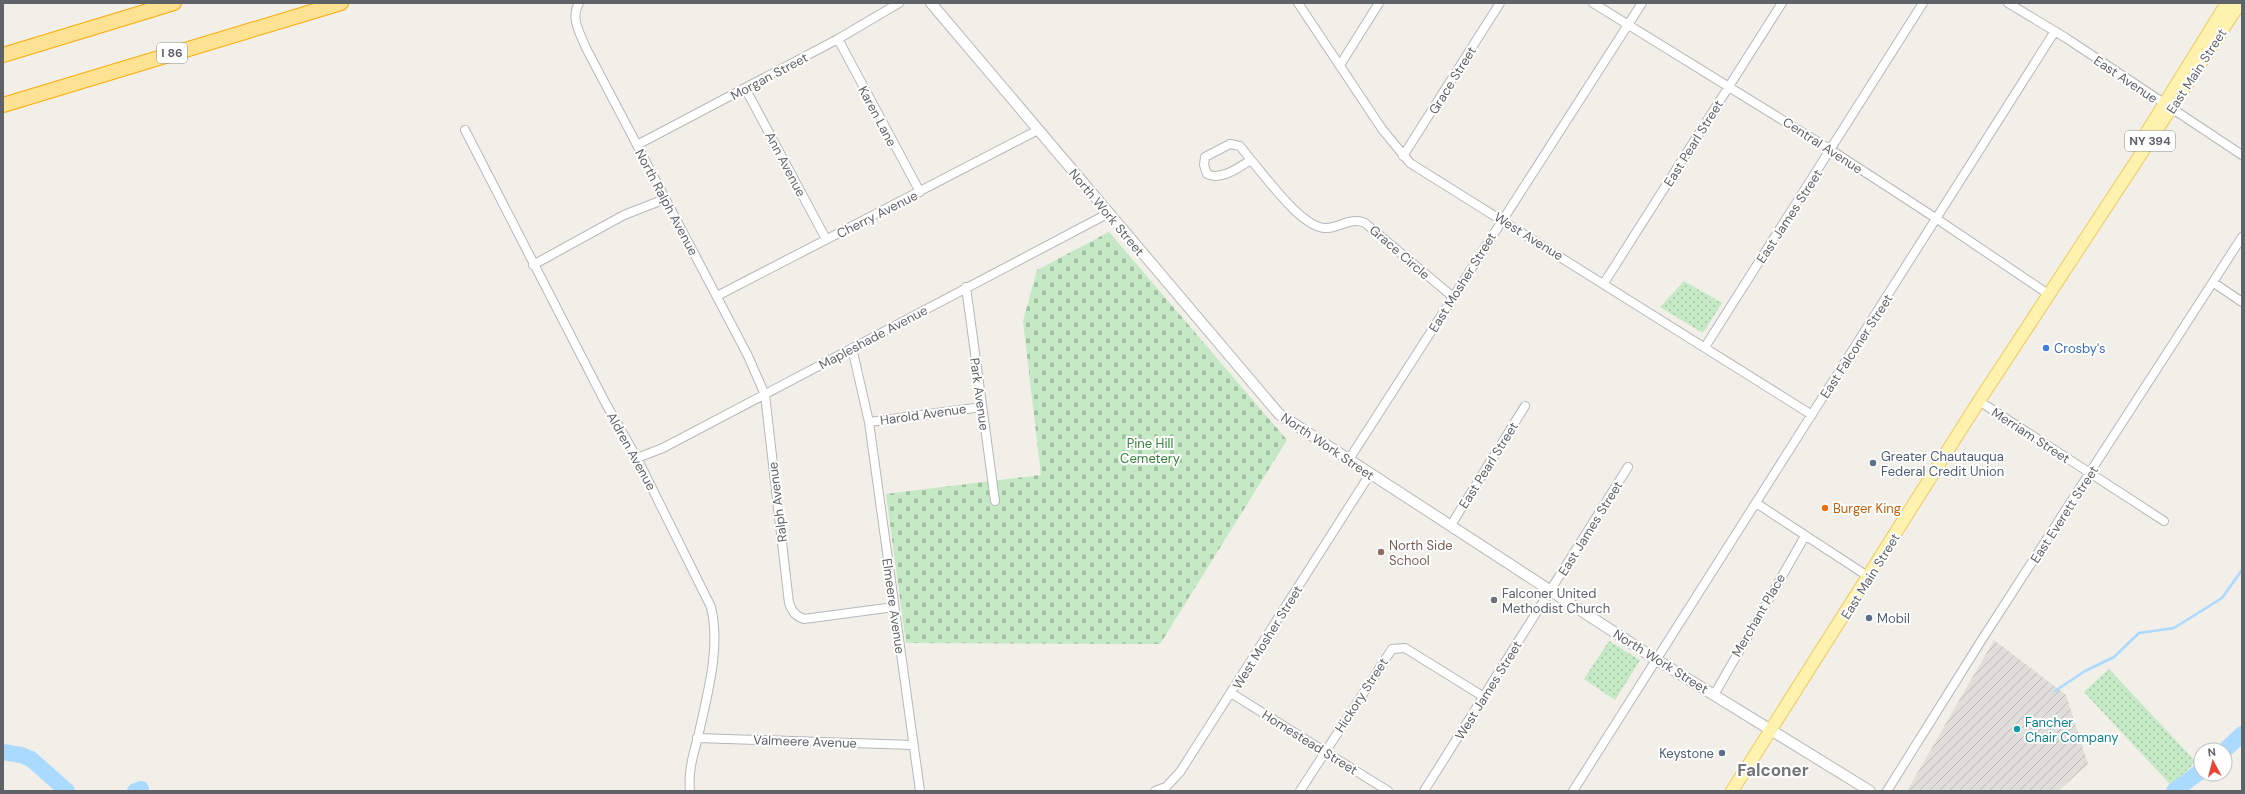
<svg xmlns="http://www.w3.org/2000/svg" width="2245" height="794" viewBox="0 0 2245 794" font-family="'DM Sans',sans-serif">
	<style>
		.industrial { fill: url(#industrial-furrows) }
		.green { fill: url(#green-dots) }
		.cemetery { fill: url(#cemetery-stones) }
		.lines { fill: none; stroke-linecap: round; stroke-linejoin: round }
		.stream { stroke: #aadaff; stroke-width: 2.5 }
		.river { stroke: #aadaff; stroke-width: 16 }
		.minor-casing { stroke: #b5b8bc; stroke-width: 10 }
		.tertiary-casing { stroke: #b5b8bc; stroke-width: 12 }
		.primary-casing { stroke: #f2c960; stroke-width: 14 }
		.motorway-casing { stroke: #f9ab00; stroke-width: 16 }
		.minor { stroke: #fff; stroke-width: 8 }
		.tertiary { stroke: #fff; stroke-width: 10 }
		.primary { stroke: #fff2af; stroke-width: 12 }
		.motorway { stroke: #fde293; stroke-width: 14 }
		.shop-dot { fill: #3f7fe0; stroke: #fff; stroke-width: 1.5 }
		.service-dot { fill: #5c6f8a; stroke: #fff; stroke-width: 1.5 }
		.food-dot { fill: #e8710a; stroke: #fff; stroke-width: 1.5 }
		.education-dot { fill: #8d6e63; stroke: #fff; stroke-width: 1.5 }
		.worship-dot { fill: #6b7280; stroke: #fff; stroke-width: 1.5 }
		.culture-dot { fill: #0f9aa8; stroke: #fff; stroke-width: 1.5 }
		.labels { text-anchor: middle; stroke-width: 4; stroke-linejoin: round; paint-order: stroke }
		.shield { fill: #fff; stroke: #8f9295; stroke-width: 1 }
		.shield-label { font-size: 12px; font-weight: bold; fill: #5f6368 }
		.street-label { font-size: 13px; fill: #5f6368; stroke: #fff }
		.shop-label { font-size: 13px; fill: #366cbe; stroke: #fff; text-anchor: start }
		.park-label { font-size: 13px; fill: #348238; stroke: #fff }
		.service-label { font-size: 13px; fill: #4e5e75; stroke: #fff; text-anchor: start }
		.food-label { font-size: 13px; fill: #c56008; stroke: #fff; text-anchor: start }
		.education-label { font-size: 13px; fill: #785e54; stroke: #fff; text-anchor: start }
		.worship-label { font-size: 13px; fill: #5b616d; stroke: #fff; text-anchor: start }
		.culture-label { font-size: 13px; fill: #0d838f; stroke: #fff; text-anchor: start }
		.district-label { font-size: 17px; font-weight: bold; fill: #70757a; stroke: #fff }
	</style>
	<defs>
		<pattern id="industrial-furrows" width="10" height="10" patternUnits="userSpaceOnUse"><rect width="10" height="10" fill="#e0deda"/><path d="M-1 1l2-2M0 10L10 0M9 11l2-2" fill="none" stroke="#b9b8b5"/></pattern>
		<pattern id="green-dots" width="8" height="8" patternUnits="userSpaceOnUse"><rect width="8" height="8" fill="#c5e8c5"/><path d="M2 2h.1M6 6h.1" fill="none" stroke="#a3c0a4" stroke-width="1.8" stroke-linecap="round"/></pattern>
		<pattern id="cemetery-stones" width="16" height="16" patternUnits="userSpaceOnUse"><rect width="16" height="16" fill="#c5e8c5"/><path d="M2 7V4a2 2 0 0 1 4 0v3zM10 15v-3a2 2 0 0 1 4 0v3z" fill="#a3c0a4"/></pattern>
	</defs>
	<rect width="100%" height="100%" fill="#f1efe8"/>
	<path class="industrial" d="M 1994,640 L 2066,695 L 2088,764 L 2058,791 L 1907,791 Z"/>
	<path class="green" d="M 1684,281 L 1722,303 L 1703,333 L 1660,307 Z
		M 1609,641 L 1640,660 L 1615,700 L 1584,679 Z
		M 2109,669 L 2196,762 L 2171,785 L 2084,692 Z"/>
	<path class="cemetery" d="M 1109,232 L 1287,440 L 1160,644 L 906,643 L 886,494 L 1041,475 L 1023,321 L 1037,270 Z"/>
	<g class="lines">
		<path class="stream" d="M 2055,691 L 2085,671 L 2114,657 L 2139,633 L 2174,628 L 2222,598 L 2242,570"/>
		<path class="river" d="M 2225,750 L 2242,734
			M 3,752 L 21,755 L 31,759 L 67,791
			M 135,791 L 141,789
			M 2174,791 L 2201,771"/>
		<defs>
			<path id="minor" d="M 579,3 C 570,18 580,33 586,48 L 748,356 L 765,395 L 789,603 C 792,611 795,616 804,619 L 894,607
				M 1298,3 L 1382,129 L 1410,163 L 1812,415
				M 1593,3 L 1831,150 L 1937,219 L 2048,294
				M 2008,3 L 2066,38 L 2242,155
				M 838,39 L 920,192
				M 1340,65 L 1379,3
				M 745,88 L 826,239
				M 465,130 L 606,404 L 637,458 L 711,607 C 721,649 707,695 698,737 C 693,756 688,771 690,791
				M 1230,144 L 1240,146 L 1251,160 C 1239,167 1222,181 1207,174 L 1204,165 L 1205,157 Z
				M 637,145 L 838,39 L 899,3
				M 1403,156 L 1500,3
				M 1251,160 C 1266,177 1303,230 1327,228 C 1341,227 1351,217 1365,223 L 1453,297
				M 533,265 L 624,215 L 665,199
				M 1604,283 L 1782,3
				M 2214,283 L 2242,302
				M 966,287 L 995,501
				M 717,296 L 1038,130
				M 1705,347 L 1923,3
				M 852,348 L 869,422 L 920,791
				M 1979,401 L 2164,521
				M 869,422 L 982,407
				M 637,458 L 663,448 L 1109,213
				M 1348,461 L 1642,3
				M 1756,503 L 1869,577
				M 1451,525 L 1525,406
				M 1231,693 L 1388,791
				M 1714,695 L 1805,536
				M 697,738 L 913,745
				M 1155,791 L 1166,787 L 1180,772 L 1370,474
				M 1300,791 L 1392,649 L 1405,648 L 1484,697
				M 1424,791 L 1628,467
				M 1573,791 L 2055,31
				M 1887,791 L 1981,641 L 2242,237"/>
			<path id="tertiary" d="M 931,3 L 1279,414 L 1657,660 L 1870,791"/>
			<path id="primary" d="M 2147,132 L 2227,3
				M 1732,791 L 1979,401 L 2240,3"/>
			<path id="motorway" d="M 3,55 L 174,3
				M 3,105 L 341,3"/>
		</defs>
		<use href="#minor" class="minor-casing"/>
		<use href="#tertiary" class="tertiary-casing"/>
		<use href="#primary" class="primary-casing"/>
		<use href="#motorway" class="motorway-casing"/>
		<use href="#minor" class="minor"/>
		<use href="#tertiary" class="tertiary"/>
		<use href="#primary" class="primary"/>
		<use href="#motorway" class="motorway"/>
	</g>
	<circle class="shop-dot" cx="2046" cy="348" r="4"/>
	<g class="service-dot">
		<circle cx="1873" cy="463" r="4"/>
		<circle cx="1869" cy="618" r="4"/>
		<circle cx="1722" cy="753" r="4"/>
	</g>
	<circle class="food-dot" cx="1825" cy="508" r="4"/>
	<circle class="education-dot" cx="1381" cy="552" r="4"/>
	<circle class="worship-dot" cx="1494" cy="600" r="4"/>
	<circle class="culture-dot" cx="2017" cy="729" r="4"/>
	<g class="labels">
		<g class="shield">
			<rect x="157" y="43" width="30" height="20" rx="3"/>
			<rect x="2125" y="131" width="50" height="20" rx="3"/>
		</g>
		<g class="shield-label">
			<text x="172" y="57">I 86</text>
			<text x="2150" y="145">NY 394</text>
		</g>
		<g class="street-label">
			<text transform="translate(2196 71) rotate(-57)" y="5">East Main Street</text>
			<text transform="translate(769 76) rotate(-28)" y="5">Morgan Street</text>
			<text transform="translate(2126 79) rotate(34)" y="5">East Avenue</text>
			<text transform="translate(1452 80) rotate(-58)" y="5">Grace Street</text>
			<text transform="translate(878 116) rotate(62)" y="5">Karen Lane</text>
			<text transform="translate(1693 143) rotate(-58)" y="5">East Pearl Street</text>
			<text transform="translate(1823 145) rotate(33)" y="5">Central Avenue</text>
			<text transform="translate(786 164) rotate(62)" y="5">Ann Avenue</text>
			<text transform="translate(667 202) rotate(62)" y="5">North Ralph Avenue</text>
			<text transform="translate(1107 212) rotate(50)" y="5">North Work Street</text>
			<text transform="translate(877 214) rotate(-27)" y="5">Cherry Avenue</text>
			<text transform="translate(1789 216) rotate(-57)" y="5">East James Street</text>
			<text transform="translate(1529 236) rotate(32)" y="5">West Avenue</text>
			<text transform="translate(1400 252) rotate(41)" y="5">Grace Circle</text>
			<text transform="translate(1462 282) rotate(-58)" y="5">East Mosher Street</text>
			<text transform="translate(873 337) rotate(-28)" y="5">Mapleshade Avenue</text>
			<text transform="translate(1856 346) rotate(-57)" y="5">East Falconer Street</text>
			<text transform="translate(980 394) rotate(82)" y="5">Park Avenue</text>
			<text transform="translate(923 414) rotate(-8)" y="5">Harold Avenue</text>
			<text transform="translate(2031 435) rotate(33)" y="5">Merriam Street</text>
			<text transform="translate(1328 446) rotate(34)" y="5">North Work Street</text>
			<text transform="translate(632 451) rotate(61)" y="5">Aldren Avenue</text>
			<text transform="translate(1488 465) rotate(-58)" y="5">East Pearl Street</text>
			<text transform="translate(777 502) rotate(-97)" y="5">Ralph Avenue</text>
			<text transform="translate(2064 514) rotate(-57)" y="5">East Everett Street</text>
			<text transform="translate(1590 528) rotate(-58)" y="5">East James Street</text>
			<text transform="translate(1870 576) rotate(-58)" y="5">East Main Street</text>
			<text transform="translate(894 606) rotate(82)" y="5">Elmeere Avenue</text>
			<text transform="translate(1758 615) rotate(-60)" y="5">Merchant Place</text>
			<text transform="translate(1267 637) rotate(-58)" y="5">West Mosher Street</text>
			<text transform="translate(1661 661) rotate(32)" y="5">North Work Street</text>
			<text transform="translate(1488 690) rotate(-58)" y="5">West James Street</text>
			<text transform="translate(1361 695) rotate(-57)" y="5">Hickory Street</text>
			<text transform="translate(805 741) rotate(2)" y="5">Valmeere Avenue</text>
			<text transform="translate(1310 742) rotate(32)" y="5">Homestead Street</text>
		</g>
		<g class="shop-label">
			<text x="2054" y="353">Crosby's</text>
		</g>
		<g class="park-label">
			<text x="1150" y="448">Pine Hill<tspan x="1150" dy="15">Cemetery</tspan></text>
		</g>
		<g class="service-label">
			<text x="1881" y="461">Greater Chautauqua<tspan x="1881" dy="15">Federal Credit Union</tspan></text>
			<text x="1877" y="623">Mobil</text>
			<text x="1714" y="758" text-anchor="end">Keystone</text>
		</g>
		<g class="food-label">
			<text x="1833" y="513">Burger King</text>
		</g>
		<g class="education-label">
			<text x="1389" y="550">North Side<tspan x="1389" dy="15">School</tspan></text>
		</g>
		<g class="worship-label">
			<text x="1502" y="598">Falconer United<tspan x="1502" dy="15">Methodist Church</tspan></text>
		</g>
		<g class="culture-label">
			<text x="2025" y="727">Fancher<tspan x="2025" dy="15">Chair Company</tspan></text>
		</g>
		<g class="district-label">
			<text x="1773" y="776">Falconer</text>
		</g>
	</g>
	<rect width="2245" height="794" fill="none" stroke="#5f6368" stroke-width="8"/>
	<g transform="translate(2213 762) rotate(353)"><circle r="19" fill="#ffffff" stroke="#bfc1c3"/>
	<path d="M0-3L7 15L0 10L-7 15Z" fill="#ea4335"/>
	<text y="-6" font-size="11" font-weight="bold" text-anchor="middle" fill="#5f6368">N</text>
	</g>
</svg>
